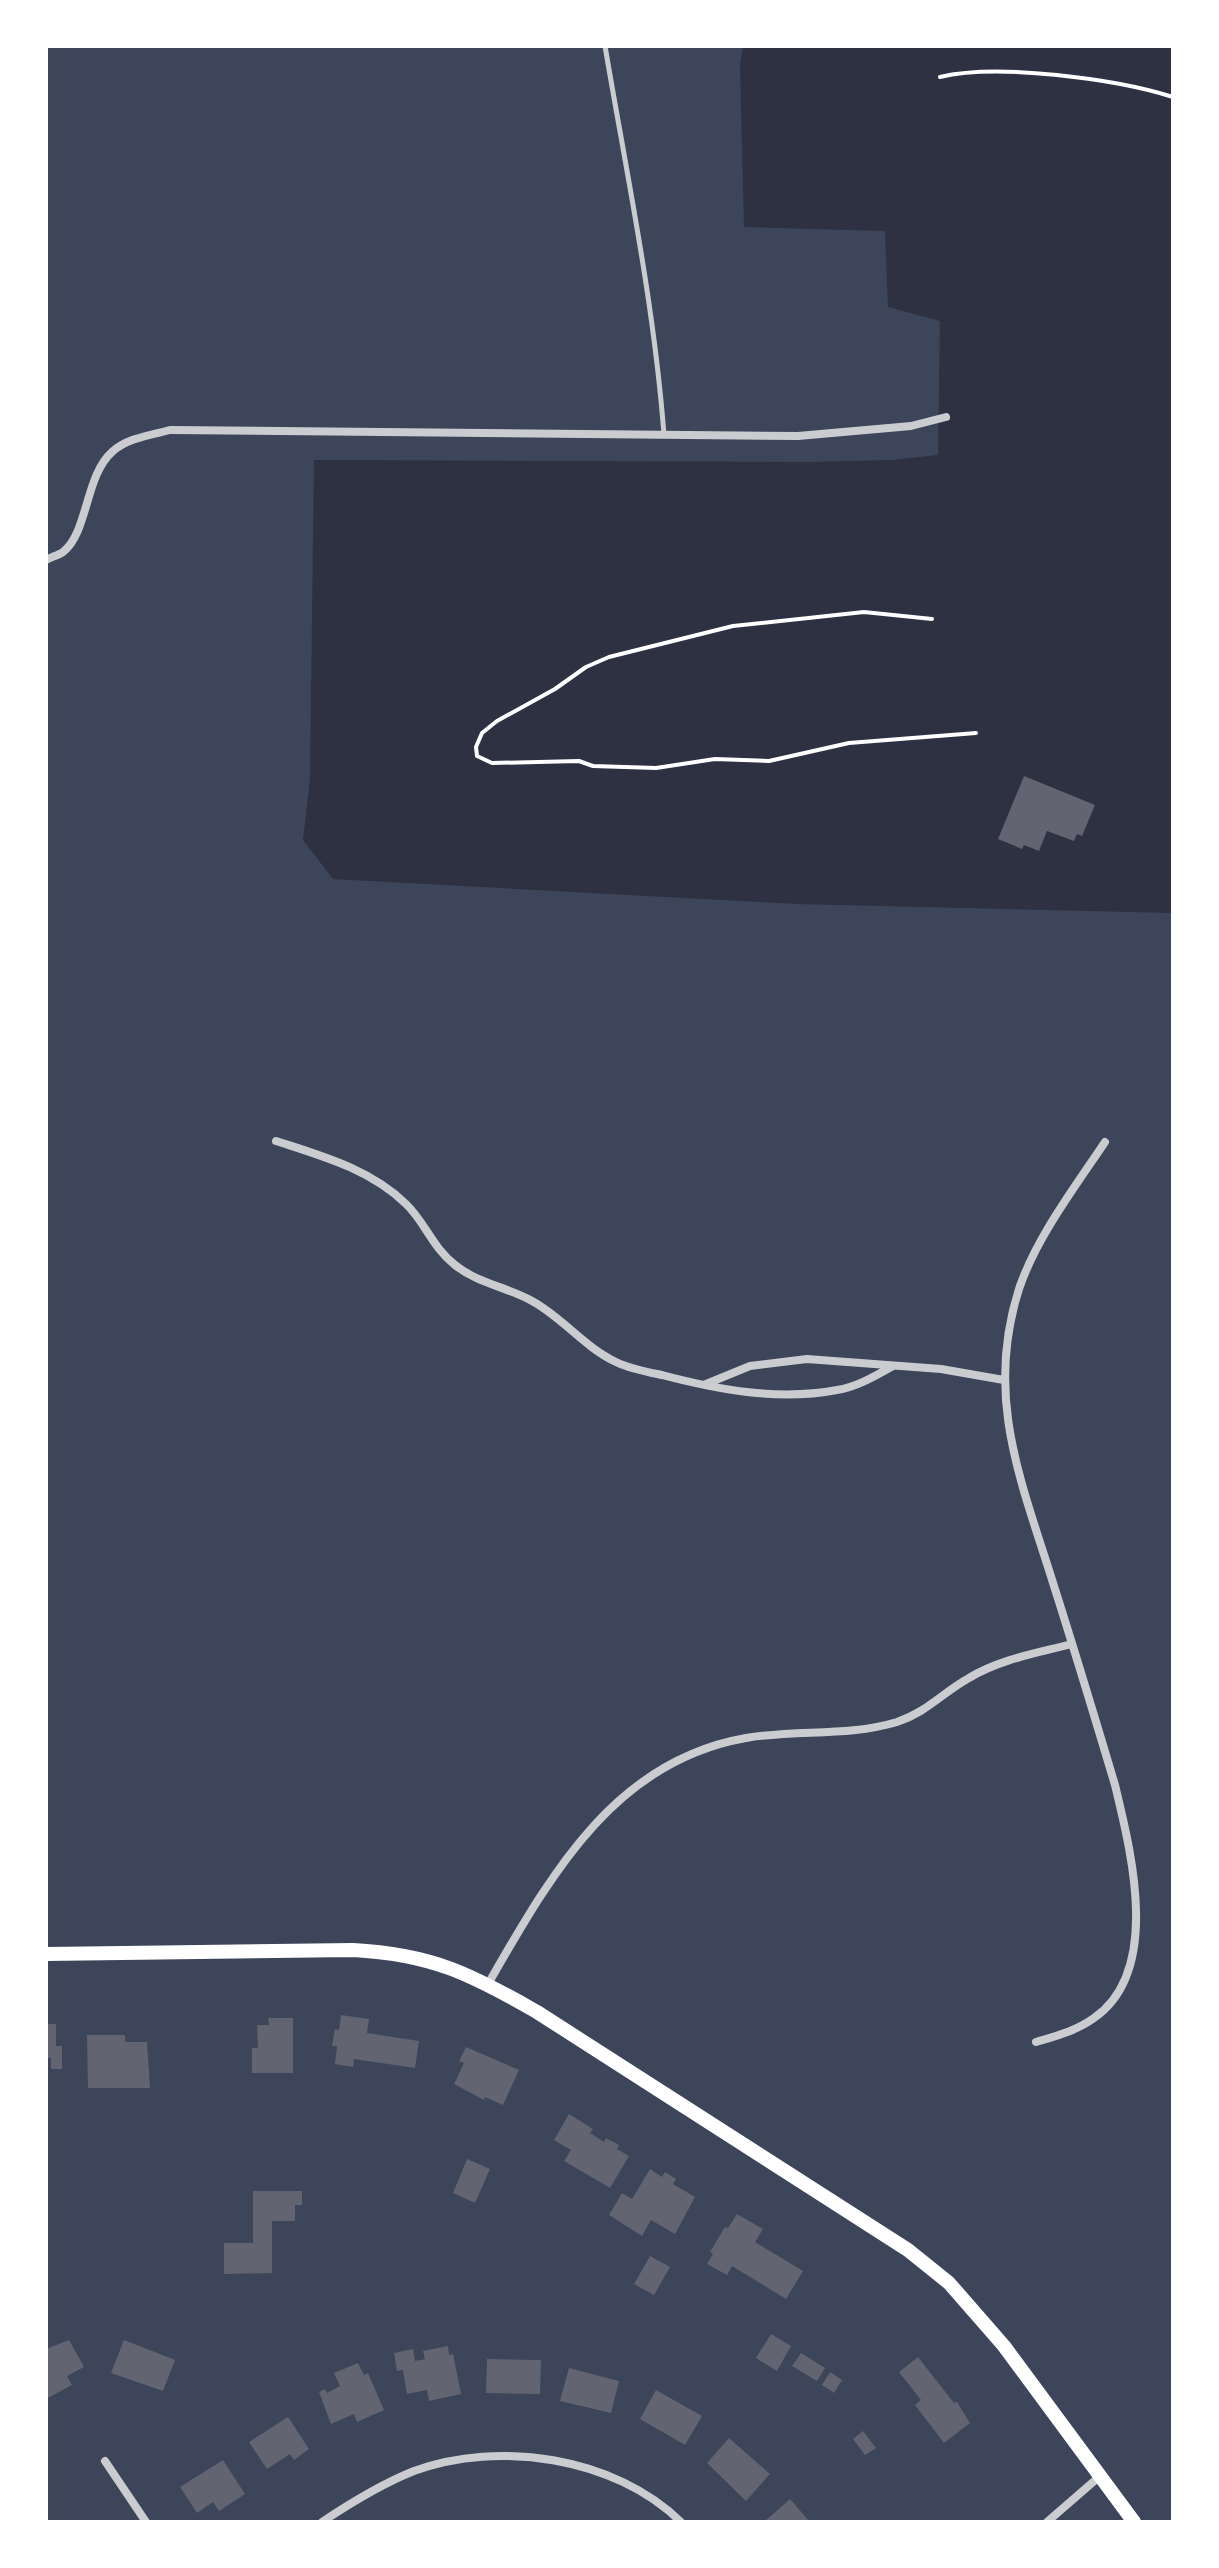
<svg xmlns="http://www.w3.org/2000/svg" width="1219" height="2568" viewBox="0 0 1219 2568" font-family="Bitter,serif">
	<style>
		.green { fill: #3c4559 }
		.building { fill: #626471 }
		.lines { fill: none; stroke-linecap: round; stroke-linejoin: round }
		.path { stroke: #fff; stroke-width: 4 }
		.service { stroke: #caccd0; stroke-width: 5 }
		.minor { stroke: #caccd0; stroke-width: 8 }
		.secondary { stroke: #fff; stroke-width: 14 }
	</style>
	<rect width="100%" height="100%" fill="#2d3142"/>
	<path class="green" d="M 46,46 L 743,46 L 740,66 L 744,227 L 885,231 L 888,307 L 940,321 L 938,455 L 891,460 L 810,462 L 314,460 L 310,779 L 303,840 L 333,879 L 797,904 L 1173,913 L 1173,2522 L 46,2522 Z"/>
	<path class="building" d="M 1024,776 L 1095,805 L 1082,836 L 1077,834 L 1074,841 L 1047,831 L 1039,851 L 1024,845 L 1022,849 L 998,839 Z
		M 341,2015 L 369,2019 L 367,2033 L 419,2041 L 415,2068 L 354,2059 L 353,2067 L 335,2064 L 337,2046 L 332,2046 L 335,2029 L 339,2030 Z
		M 268,2018 L 293,2018 L 293,2073 L 252,2073 L 252,2048 L 258,2048 L 257,2025 L 269,2025 Z
		M 46,2024 L 56,2024 L 56,2046 L 62,2046 L 62,2069 L 51,2069 L 51,2058 L 46,2058 Z
		M 87,2035 L 125,2035 L 125,2042 L 147,2042 L 150,2088 L 88,2088 Z
		M 466,2047 L 519,2070 L 503,2105 L 485,2097 L 484,2100 L 454,2084 L 464,2063 L 459,2061 Z
		M 569,2114 L 593,2129 L 590,2133 L 604,2142 L 606,2138 L 619,2145 L 617,2149 L 629,2156 L 610,2188 L 564,2161 L 571,2150 L 554,2140 Z
		M 467,2159 L 490,2169 L 475,2203 L 453,2193 Z
		M 650,2169 L 662,2177 L 665,2172 L 676,2179 L 673,2184 L 695,2197 L 675,2234 L 651,2220 L 642,2236 L 609,2215 L 622,2193 L 632,2199 Z
		M 253,2191 L 302,2191 L 302,2205 L 295,2205 L 295,2221 L 272,2221 L 272,2273 L 224,2274 L 224,2243 L 253,2243 Z
		M 737,2214 L 763,2229 L 755,2242 L 803,2271 L 786,2299 L 732,2266 L 727,2275 L 707,2264 L 713,2254 L 710,2252 L 725,2227 L 728,2228 Z
		M 650,2256 L 670,2267 L 654,2295 L 634,2284 Z
		M 771,2334 L 791,2346 L 777,2371 L 756,2358 Z
		M 69,2340 L 84,2367 L 67,2376 L 72,2385 L 46,2399 L 46,2349 Z
		M 124,2340 L 175,2360 L 163,2391 L 111,2373 Z
		M 448,2346 L 449,2355 L 453,2354 L 461,2394 L 429,2401 L 427,2390 L 407,2394 L 403,2370 L 397,2371 L 394,2353 L 413,2349 L 415,2361 L 425,2359 L 423,2351 Z
		M 801,2353 L 825,2368 L 817,2381 L 792,2366 Z
		M 918,2357 L 954,2403 L 957,2402 L 970,2423 L 944,2443 L 915,2405 L 921,2400 L 899,2372 Z
		M 487,2359 L 541,2360 L 540,2394 L 486,2393 Z
		M 358,2363 L 364,2375 L 368,2373 L 384,2410 L 357,2422 L 354,2414 L 331,2424 L 319,2392 L 325,2389 L 327,2393 L 340,2386 L 334,2373 Z
		M 569,2368 L 619,2381 L 611,2413 L 560,2401 Z
		M 830,2372 L 842,2380 L 834,2393 L 822,2385 Z
		M 656,2390 L 702,2416 L 685,2445 L 640,2419 Z
		M 288,2417 L 309,2449 L 294,2460 L 290,2454 L 267,2469 L 249,2442 Z
		M 863,2431 L 876,2448 L 865,2455 L 853,2439 Z
		M 729,2438 L 770,2474 L 746,2501 L 707,2463 Z
		M 223,2460 L 245,2494 L 219,2511 L 213,2502 L 197,2513 L 180,2487 Z
		M 790,2499 L 810,2522 L 764,2522 Z"/>
	<g class="lines">
		<path class="path" d="M 940,77 C 998,63 1116,79 1173,97
			M 932,619 L 864,612 L 733,626 L 609,657 L 586,667 L 555,689 L 497,721 L 482,733 L 476,747 L 477,756 L 492,763 L 579,761 L 593,766 L 656,768 L 715,759 L 769,761 L 849,743 L 976,733"/>
		<path class="service" d="M 605,46 C 627,176 654,303 664,435"/>
		<path class="minor" d="M 46,560 C 51,557 59,555 63,552 C 88,533 85,476 112,452 C 127,438 151,435 170,430 L 798,436 L 911,426 L 946,417
			M 276,1141 C 322,1156 370,1169 406,1204 C 425,1222 432,1247 455,1265 C 477,1283 507,1287 532,1301 C 562,1317 584,1347 616,1362 C 630,1369 647,1372 662,1375 C 719,1390 779,1401 837,1390 C 857,1387 875,1376 893,1366
			M 706,1384 L 750,1366 L 807,1359 L 941,1369 L 1004,1380
			M 488,1984 C 550,1877 613,1761 746,1738 C 797,1729 847,1737 897,1722 C 927,1712 942,1693 969,1678 C 1000,1659 1038,1653 1072,1644
			M 1036,2042 C 1056,2036 1076,2031 1094,2018 C 1162,1971 1131,1852 1115,1785 C 1095,1718 1075,1652 1054,1586 C 1022,1483 984,1398 1019,1289 C 1036,1238 1075,1187 1105,1142
			M 105,2461 L 146,2522
			M 322,2522 C 352,2502 381,2484 414,2471 C 499,2440 615,2457 681,2522
			M 1047,2522 L 1100,2476"/>
		<path class="secondary" d="M 46,1954 L 353,1950 C 431,1954 471,1974 537,2012 L 908,2250 L 949,2283 L 1004,2346 L 1134,2522"/>
	</g>
	<rect width="1219" height="2568" fill="none" stroke="#ffffff" stroke-width="96"/>
</svg>
